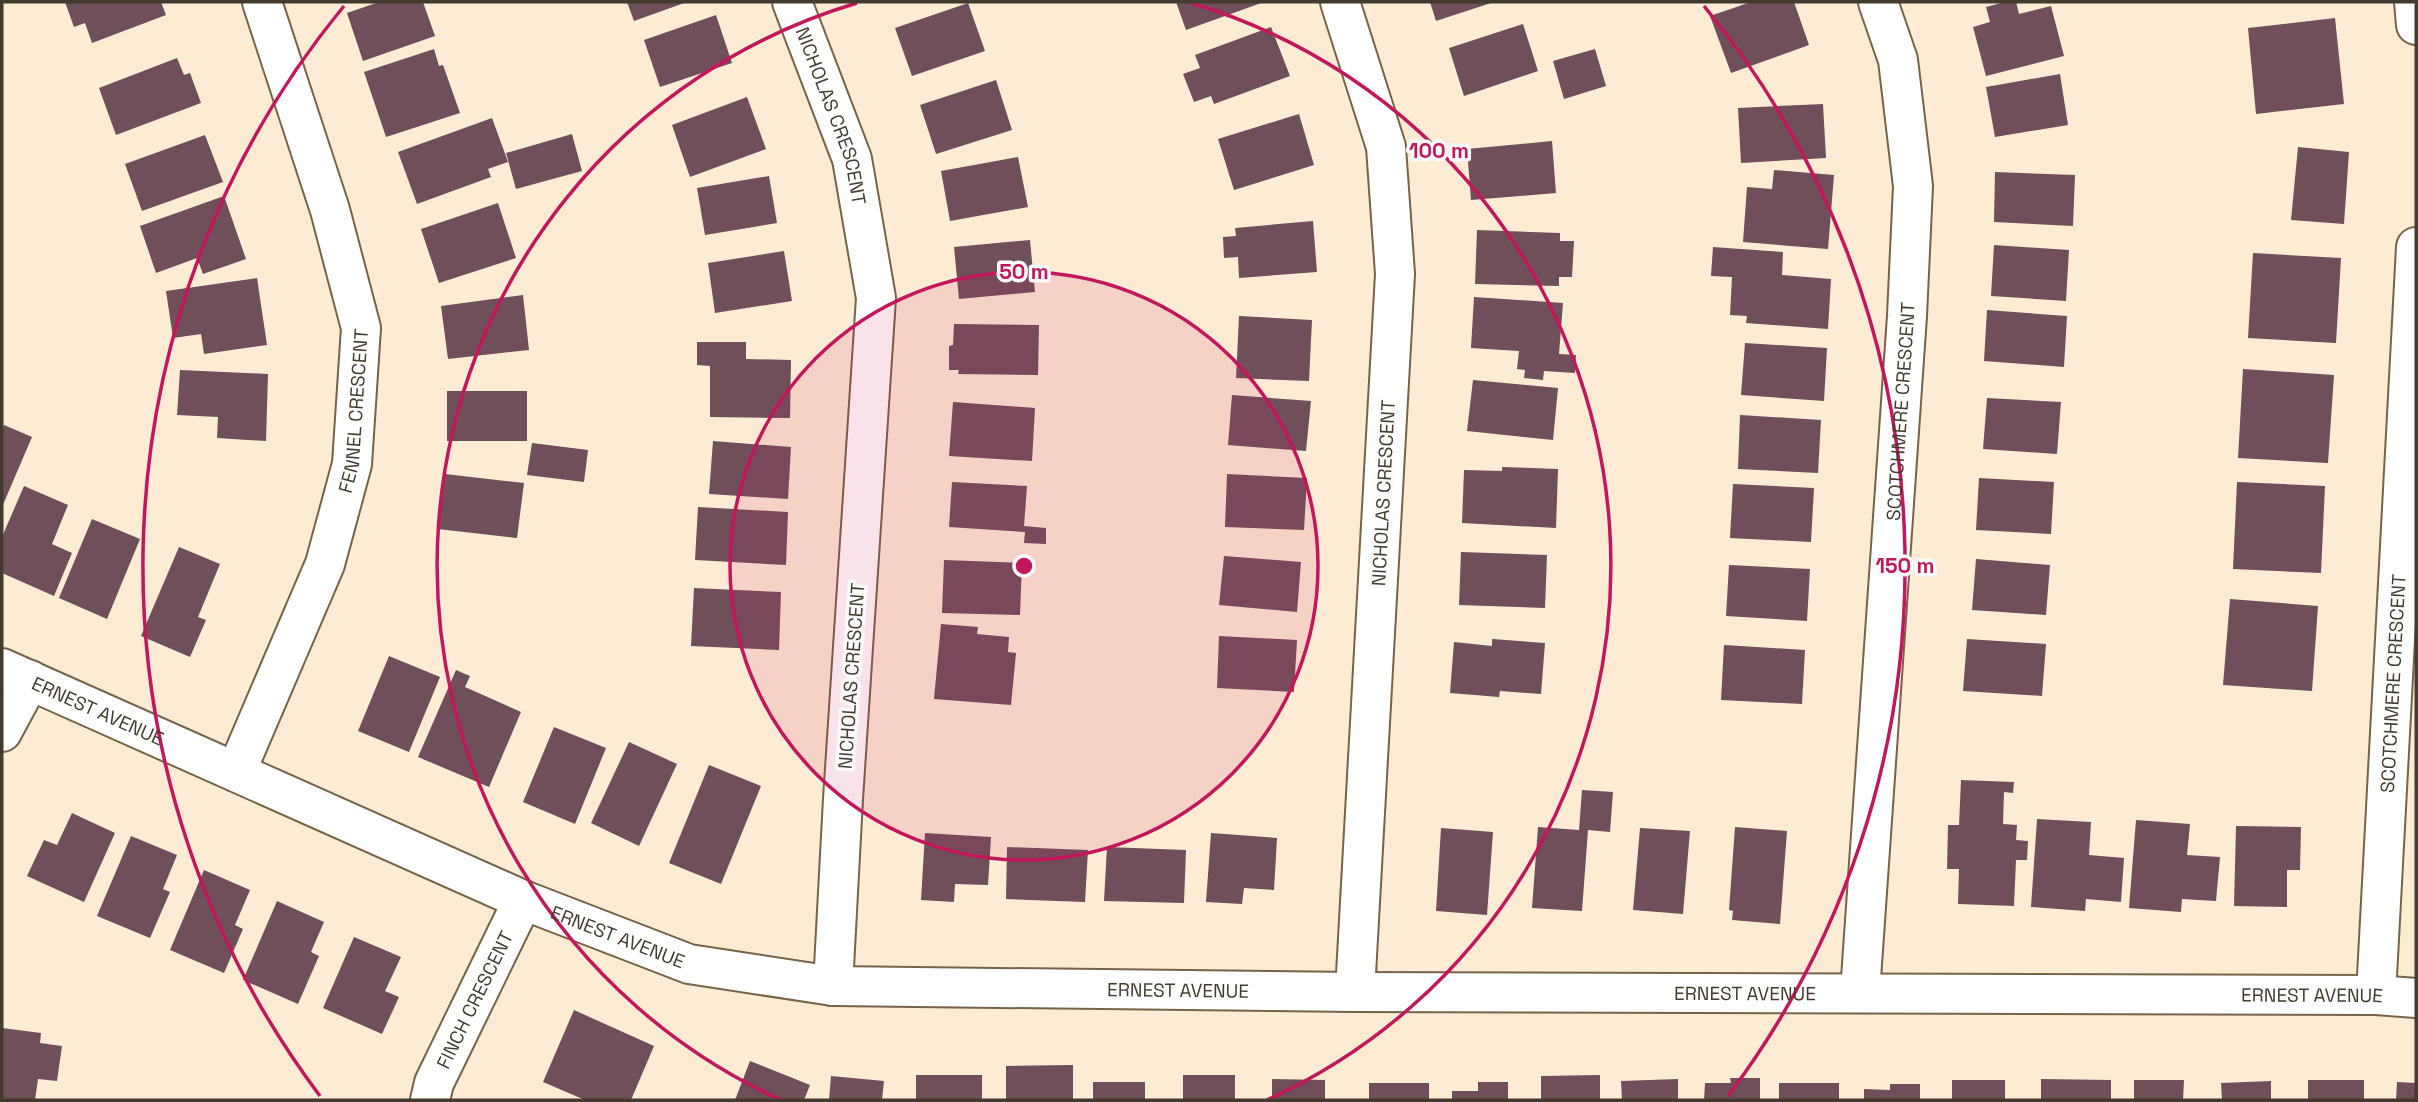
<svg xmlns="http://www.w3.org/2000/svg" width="2418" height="1102" viewBox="0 0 2418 1102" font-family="'Space Grotesk',sans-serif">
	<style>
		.building { fill: #6f4f5a }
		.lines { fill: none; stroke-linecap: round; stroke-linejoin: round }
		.minor-casing { stroke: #766348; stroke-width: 42 }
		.tertiary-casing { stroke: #766348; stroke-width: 42 }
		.minor { stroke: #fff; stroke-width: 38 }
		.tertiary { stroke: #fff; stroke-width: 38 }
		.ring { fill: none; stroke: #c2185b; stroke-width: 3.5 }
		.labels { text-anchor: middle; stroke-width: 7; stroke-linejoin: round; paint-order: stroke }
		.street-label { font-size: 19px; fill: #443b2f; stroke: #fbfbfb }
		.centre { fill: #c2185b; stroke: #fbfbfb; stroke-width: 3.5 }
		.ring-label { font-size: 21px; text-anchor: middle; font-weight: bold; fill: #c2185b; stroke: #fbfbfb; stroke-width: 7; stroke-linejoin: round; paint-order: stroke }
	</style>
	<rect width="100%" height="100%" fill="#fdebd4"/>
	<path class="building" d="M 65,2 L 161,2 L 166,15 L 92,43 L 85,23 L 74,27 Z
		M 379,2 L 423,2 L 435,36 L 363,61 L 347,13 Z
		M 627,2 L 687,2 L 634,21 Z
		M 1176,2 L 1264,2 L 1186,30 Z
		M 1430,2 L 1494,2 L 1436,21 Z
		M 1751,2 L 1794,2 L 1809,45 L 1731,73 L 1710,16 Z
		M 2005,2 L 2016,2 L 2019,14 L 2051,6 L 2064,56 L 1986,76 L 1973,27 L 1990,22 L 1986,7 Z
		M 968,3 L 985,51 L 912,76 L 895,28 Z
		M 716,15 L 732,63 L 660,87 L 644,40 Z
		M 2335,18 L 2344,104 L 2256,114 L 2248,28 Z
		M 1523,24 L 1538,71 L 1464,96 L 1449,48 Z
		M 1271,27 L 1290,76 L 1214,104 L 1211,96 L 1194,102 L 1183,74 L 1200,68 L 1195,55 Z
		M 434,49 L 439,66 L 443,65 L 460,113 L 386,137 L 364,72 Z
		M 1595,49 L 1606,86 L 1564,99 L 1553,61 Z
		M 177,58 L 184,75 L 190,73 L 201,103 L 116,135 L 99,88 Z
		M 2060,74 L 2068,125 L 1995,137 L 1986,87 Z
		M 996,80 L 1012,130 L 936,154 L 920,105 Z
		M 747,97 L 766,149 L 690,177 L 672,125 Z
		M 1823,104 L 1826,158 L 1741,163 L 1738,108 Z
		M 1299,114 L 1314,165 L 1234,190 L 1218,139 Z
		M 492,118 L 508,162 L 488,169 L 491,177 L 417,204 L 398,152 Z
		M 572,134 L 582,171 L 516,189 L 506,153 Z
		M 205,135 L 223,182 L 142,211 L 125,164 Z
		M 1552,141 L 1556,193 L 1471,200 L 1467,149 Z
		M 2298,147 L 2349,152 L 2344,224 L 2291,220 Z
		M 1018,157 L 1028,207 L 950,221 L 941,171 Z
		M 1774,170 L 1834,175 L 1828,249 L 1743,242 L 1747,187 L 1772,189 Z
		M 1995,172 L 2075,175 L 2073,226 L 1994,222 Z
		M 769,176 L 777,223 L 705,235 L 697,188 Z
		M 224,196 L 246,259 L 203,274 L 197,258 L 156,273 L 140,226 Z
		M 498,203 L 516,258 L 439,283 L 421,229 Z
		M 1313,221 L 1317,272 L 1239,278 L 1238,257 L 1224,258 L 1223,237 L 1236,236 L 1235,228 Z
		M 1477,230 L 1560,233 L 1560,241 L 1574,241 L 1572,277 L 1559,277 L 1559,286 L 1475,284 Z
		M 1030,240 L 1035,292 L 959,299 L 954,247 Z
		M 1994,245 L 2069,250 L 2066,301 L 1991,296 Z
		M 1713,247 L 1783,252 L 1782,275 L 1831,279 L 1828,329 L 1746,323 L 1747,316 L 1730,315 L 1732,277 L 1711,276 Z
		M 784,251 L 792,301 L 715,313 L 708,263 Z
		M 2253,253 L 2341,258 L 2336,343 L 2248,338 Z
		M 257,278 L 267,345 L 204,354 L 201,334 L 173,338 L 166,291 Z
		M 523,295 L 529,350 L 448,359 L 441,306 Z
		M 1474,297 L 1563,303 L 1559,354 L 1576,355 L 1575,373 L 1544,371 L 1543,380 L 1524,378 L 1525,370 L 1517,369 L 1519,351 L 1471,348 Z
		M 1987,310 L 2067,316 L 2064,367 L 1984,361 Z
		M 1239,316 L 1312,320 L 1309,381 L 1236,378 Z
		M 954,324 L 1039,325 L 1038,375 L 958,374 L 959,370 L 949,370 L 949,346 L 953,345 Z
		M 697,342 L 746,342 L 746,359 L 791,360 L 790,418 L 710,417 L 710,366 L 697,365 Z
		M 1745,343 L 1827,348 L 1824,401 L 1741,395 Z
		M 2243,369 L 2334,375 L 2328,463 L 2238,458 Z
		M 180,370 L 268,374 L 266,441 L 217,438 L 218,417 L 177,415 Z
		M 1473,380 L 1558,388 L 1553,440 L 1467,431 Z
		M 447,391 L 527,391 L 527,441 L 447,441 Z
		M 1232,395 L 1311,401 L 1306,451 L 1228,445 Z
		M 1987,398 L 2061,402 L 2057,454 L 1983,449 Z
		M 953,402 L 1035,408 L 1032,461 L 949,456 Z
		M 1740,415 L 1821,420 L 1818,473 L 1738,469 Z
		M 4,425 L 32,437 L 2,507 L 2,431 Z
		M 713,441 L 791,447 L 788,499 L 709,494 Z
		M 532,443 L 588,450 L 584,482 L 527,475 Z
		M 1502,467 L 1558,469 L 1556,528 L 1462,523 L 1464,470 L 1502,471 Z
		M 445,474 L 524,483 L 517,538 L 438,529 Z
		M 1227,474 L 1307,478 L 1304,530 L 1225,527 Z
		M 1979,478 L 2054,482 L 2051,534 L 1976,530 Z
		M 952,482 L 1027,486 L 1024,526 L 1046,528 L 1046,544 L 1024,543 L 1025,532 L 949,527 Z
		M 2237,482 L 2325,486 L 2321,573 L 2233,569 Z
		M 1733,484 L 1814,488 L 1811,542 L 1730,538 Z
		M 24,486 L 68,505 L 52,544 L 72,553 L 54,596 L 2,573 L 2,537 Z
		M 698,507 L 788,512 L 786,565 L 695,560 Z
		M 92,519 L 140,539 L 107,619 L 59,598 Z
		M 179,547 L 220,564 L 198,617 L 206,620 L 190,657 L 141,636 Z
		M 1461,552 L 1547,555 L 1545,608 L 1459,605 Z
		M 1224,556 L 1301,562 L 1297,612 L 1219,605 Z
		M 1976,559 L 2050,565 L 2046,615 L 1972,610 Z
		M 944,560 L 1022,563 L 1020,615 L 942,613 Z
		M 1729,565 L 1810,569 L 1807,621 L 1726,616 Z
		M 694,588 L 781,592 L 779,650 L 691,646 Z
		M 2230,599 L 2318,606 L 2312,691 L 2223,685 Z
		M 941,624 L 978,627 L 977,634 L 1009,637 L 1008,652 L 1016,653 L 1011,705 L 934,699 Z
		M 1219,636 L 1297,640 L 1294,692 L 1217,688 Z
		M 1492,639 L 1545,643 L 1541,694 L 1500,691 L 1499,697 L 1450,693 L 1454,642 L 1492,646 Z
		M 1967,639 L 2046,644 L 2042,696 L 1963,691 Z
		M 1724,645 L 1805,650 L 1802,704 L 1721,700 Z
		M 389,656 L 440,677 L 409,752 L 358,731 Z
		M 456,670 L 470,676 L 465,687 L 521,712 L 489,787 L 418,757 Z
		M 554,727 L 606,748 L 575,824 L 523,802 Z
		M 629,742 L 677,764 L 639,846 L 591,823 Z
		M 709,765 L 761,786 L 721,884 L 669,863 Z
		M 1961,780 L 2014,782 L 2013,793 L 2004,792 L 2003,824 L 2017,825 L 2016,840 L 2028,841 L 2027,860 L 2016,860 L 2014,906 L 1958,904 L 1959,869 L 1947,869 L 1948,825 L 1959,825 Z
		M 1582,790 L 1613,792 L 1610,832 L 1588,830 L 1582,911 L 1532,908 L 1538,827 L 1579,830 Z
		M 72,813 L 115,833 L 84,902 L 27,876 L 44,840 L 57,845 Z
		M 2037,819 L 2091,822 L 2089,855 L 2124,858 L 2121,902 L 2086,899 L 2085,911 L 2031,907 Z
		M 2136,820 L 2190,824 L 2187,855 L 2220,857 L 2216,901 L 2182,899 L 2181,912 L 2129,908 Z
		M 2236,826 L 2301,827 L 2300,870 L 2287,870 L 2287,907 L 2234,906 Z
		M 1735,827 L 1787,831 L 1780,924 L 1732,920 L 1733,911 L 1729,910 Z
		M 1441,828 L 1493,832 L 1487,915 L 1436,911 Z
		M 1640,828 L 1690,831 L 1683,914 L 1633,910 Z
		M 925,833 L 991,837 L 988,885 L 955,884 L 954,902 L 921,900 Z
		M 1211,833 L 1277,838 L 1274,890 L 1244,888 L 1242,904 L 1206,902 Z
		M 131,836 L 177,855 L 163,889 L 170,892 L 150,938 L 97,916 Z
		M 1007,847 L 1088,850 L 1085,902 L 1006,899 Z
		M 1107,847 L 1186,850 L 1184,903 L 1104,901 Z
		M 204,870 L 250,890 L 235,925 L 243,929 L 224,973 L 170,950 Z
		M 277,901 L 324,922 L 311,952 L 319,956 L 298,1004 L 243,980 Z
		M 354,937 L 401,957 L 385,991 L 399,997 L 382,1034 L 323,1008 Z
		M 574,1010 L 654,1046 L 631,1100 L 585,1100 L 543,1082 Z
		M 2,1028 L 41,1033 L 40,1043 L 62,1046 L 57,1081 L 38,1079 L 35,1100 L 2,1100 Z
		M 750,1061 L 810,1085 L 804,1100 L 735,1100 Z
		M 1073,1065 L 1073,1100 L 1006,1100 L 1006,1066 Z
		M 916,1075 L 982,1075 L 982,1100 L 916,1100 Z
		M 1183,1075 L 1235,1075 L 1235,1100 L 1183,1100 Z
		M 1600,1075 L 1600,1100 L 1541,1100 L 1541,1076 Z
		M 831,1076 L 884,1081 L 882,1100 L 829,1100 Z
		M 1730,1078 L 1760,1078 L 1760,1100 L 1704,1100 L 1705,1083 L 1731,1083 Z
		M 1272,1079 L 1325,1080 L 1325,1100 L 1272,1100 Z
		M 1678,1079 L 1678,1100 L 1622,1100 L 1621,1081 Z
		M 2041,1079 L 2111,1080 L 2111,1100 L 2041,1100 Z
		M 1952,1080 L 2005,1080 L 2005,1100 L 1952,1100 Z
		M 2134,1080 L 2184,1080 L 2183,1100 L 2134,1100 Z
		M 2308,1080 L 2364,1080 L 2364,1100 L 2308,1100 Z
		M 2271,1081 L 2271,1100 L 2222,1100 L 2221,1083 Z
		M 1093,1082 L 1145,1082 L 1145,1100 L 1093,1100 Z
		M 1478,1082 L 1508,1082 L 1508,1100 L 1452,1100 L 1452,1091 L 1478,1091 Z
		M 2397,1082 L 2416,1083 L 2416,1100 L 2396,1100 Z
		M 1369,1083 L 1429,1083 L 1429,1100 L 1369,1100 Z
		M 1779,1083 L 1839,1083 L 1839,1100 L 1779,1100 Z
		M 1890,1084 L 1920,1084 L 1920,1100 L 1864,1100 L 1864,1089 L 1890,1090 Z"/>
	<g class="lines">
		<defs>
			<g id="minor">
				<path id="s1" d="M 792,2 L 852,159 L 876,298 L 843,799 L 833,986"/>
				<path d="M 1340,2 L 1386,147 L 1395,274 L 1355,992"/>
				<path d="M 2414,2 L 2416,25"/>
				<path d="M 2,732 L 30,680"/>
				<path id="s2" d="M 236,772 L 325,564 L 352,464 L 361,328 L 330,210 L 262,2"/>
				<path id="s3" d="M 1860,993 L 1907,316 L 1913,186 L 1898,60 L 1878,2"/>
				<path id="s4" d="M 2376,995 L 2416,247"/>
				<path id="s5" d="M 430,1100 L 434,1083 L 523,900"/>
			</g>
			<g id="tertiary">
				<path id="s6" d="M 2,668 L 523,900 L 689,964 L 833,986 L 1355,992 L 2376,995 L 2416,998"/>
			</g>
		</defs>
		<use href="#minor" class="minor-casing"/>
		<use href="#tertiary" class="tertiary-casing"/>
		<use href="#minor" class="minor"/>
		<use href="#tertiary" class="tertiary"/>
	</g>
	<circle cx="1024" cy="566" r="294" fill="#c2185b" fill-opacity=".12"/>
	<g class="ring">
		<circle cx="1024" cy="566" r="294"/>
		<path d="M781 1100A587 587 0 0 1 857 3M1191 3A587 587 0 0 1 1267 1100"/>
		<path d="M320 1096A881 881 0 0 1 344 6M1704 6A881 881 0 0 1 1728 1096"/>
	</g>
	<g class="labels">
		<g class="street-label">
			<text dy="7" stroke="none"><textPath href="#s1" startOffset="121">NICHOLAS CRESCENT</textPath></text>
			<text dy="7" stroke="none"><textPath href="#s2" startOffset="383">FENNEL CRESCENT</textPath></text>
			<text dy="7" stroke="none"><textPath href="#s3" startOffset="583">SCOTCHMERE CRESCENT</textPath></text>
			<text transform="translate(1383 493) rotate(-87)" y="7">NICHOLAS CRESCENT</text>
			<text transform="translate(851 676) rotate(-86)" y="7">NICHOLAS CRESCENT</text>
			<text dy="7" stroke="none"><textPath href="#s4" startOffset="312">SCOTCHMERE CRESCENT</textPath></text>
			<text dy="7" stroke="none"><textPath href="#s6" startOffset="105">ERNEST AVENUE</textPath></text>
			<text dy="7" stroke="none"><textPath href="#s6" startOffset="672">ERNEST AVENUE</textPath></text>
			<text dy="7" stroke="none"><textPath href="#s6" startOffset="1239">ERNEST AVENUE</textPath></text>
			<text dy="7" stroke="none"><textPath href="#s6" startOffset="1806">ERNEST AVENUE</textPath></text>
			<text dy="7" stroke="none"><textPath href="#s6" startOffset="2373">ERNEST AVENUE</textPath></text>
			<text dy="7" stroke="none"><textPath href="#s5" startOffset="110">FINCH CRESCENT</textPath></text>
		</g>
	</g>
	<circle cx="1024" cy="566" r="10" class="centre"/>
	<g class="ring-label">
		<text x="1439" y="158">100 m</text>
		<text x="1024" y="279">50 m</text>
		<text x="1905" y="573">150 m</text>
	</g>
	<rect width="2418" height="1102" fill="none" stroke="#443b2f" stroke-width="7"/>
</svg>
